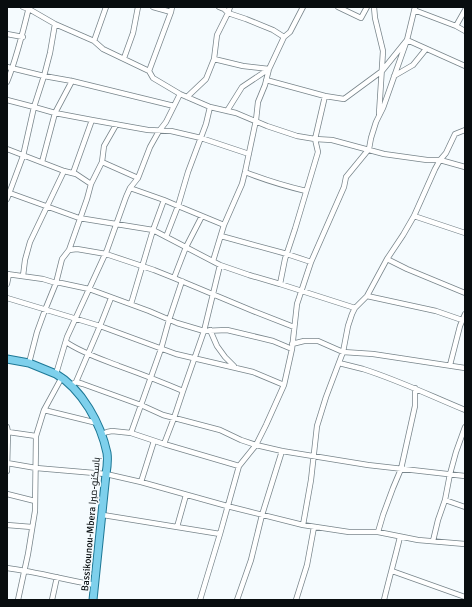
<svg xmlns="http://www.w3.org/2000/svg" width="472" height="607" viewBox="0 0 472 607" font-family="Signika,Cairo,sans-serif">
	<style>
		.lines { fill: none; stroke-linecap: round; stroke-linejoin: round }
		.street-casing { stroke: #78858b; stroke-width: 6 }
		.primary-casing { stroke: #1d7896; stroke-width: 9 }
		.street { stroke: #fff; stroke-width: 4.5 }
		.primary { stroke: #7ed0ec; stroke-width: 7 }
		.labels { text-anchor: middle; stroke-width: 3; stroke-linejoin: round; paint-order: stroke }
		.street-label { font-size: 10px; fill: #080d0f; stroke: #f5fbfe }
	</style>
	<rect width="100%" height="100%" fill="#f5fbfe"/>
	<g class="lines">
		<defs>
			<path id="street" d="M 23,7 L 29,9 L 55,24 L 94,41 L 103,49 L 149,71 L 153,78 L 180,94 L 210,107 L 236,113 L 267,126 L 297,136 L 315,139 L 332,140 L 384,154 L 427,160 L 440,160 L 465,167
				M 153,7 L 171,12
				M 219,7 L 224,9 L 228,13 L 246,19 L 273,30 L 284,37
				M 338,7 L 361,18 L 367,7
				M 374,7 L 375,18 L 383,51 L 379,114
				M 414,10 L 456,26 L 465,31
				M 456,26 L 465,10
				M 7,34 L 23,37
				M 94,41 L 106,7
				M 124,58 L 133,33 L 138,7
				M 214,59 L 243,66 L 269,69
				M 7,67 L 44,76 L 72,81 L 174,106
				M 149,71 L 171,12 L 172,7
				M 394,76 L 413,65 L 426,49
				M 266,80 L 325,96 L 344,99 L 382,71 L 407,40 L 465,66
				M 7,82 C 17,57 23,32 29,7
				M 325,96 L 315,139 L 318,152 L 295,229 L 285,259 L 280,284 L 355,308
				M 187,97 L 206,79 L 214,59 L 217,35 L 228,13 L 230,7
				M 7,100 L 34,107 L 55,113 L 92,120 L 148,130 L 171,131 L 201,138 L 249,154
				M 227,111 L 242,87 L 269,69
				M 7,149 L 64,171 L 76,174 L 91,184
				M 42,162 L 55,113 L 72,81
				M 102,162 L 138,178
				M 245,172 C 265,180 285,186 306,191
				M 73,173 L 92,120
				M 130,188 L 164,200 L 178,206 L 224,225
				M 7,192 L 79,218 L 153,230 L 220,265 L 249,275 L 280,284
				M 7,199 L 23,156 L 34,107 L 44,76 L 50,53 L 55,24
				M 414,216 L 465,233
				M 221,236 L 287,254 L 311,262
				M 166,237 L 178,206 L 188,172 L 206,124 L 210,107
				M 69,250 L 77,249 L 106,254 L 154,270 L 174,278 L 253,311 L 294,327
				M 387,259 L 407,269 L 465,293
				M 213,261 L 224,225 L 242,184 L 245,172 L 256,120 L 258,102 L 265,85 L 269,69 L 284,37 L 290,32 L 303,7
				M 7,274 L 43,279 L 56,283 L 61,283 L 89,289 L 149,311 L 177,323 L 204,331 L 227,330 L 273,341 L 292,349
				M 23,276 L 25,260 L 30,242 L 64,171
				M 174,278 L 186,247 L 202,216
				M 7,284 L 9,274
				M 367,296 L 436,311 L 462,320
				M 7,298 L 100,326 L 176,354 L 253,372 L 284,385
				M 131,304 L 153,230 L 164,200
				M 210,330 L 217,346 L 225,357 L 234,366
				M 66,342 C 82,353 101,359 119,366 C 141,374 162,382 183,391
				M 292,344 L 304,341 L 318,341 L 343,352 L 373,354 L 465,368
				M 29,363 L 37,332 L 45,310 L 56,283 L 62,259 L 69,250 L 87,199 L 91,184 L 102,162 L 104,146 L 116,125
				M 339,363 C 347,365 355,367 363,369 C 398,380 431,396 465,410
				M 450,365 L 460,326 L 465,314
				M 56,374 L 67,337 L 107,250 L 126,197 L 130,188 L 138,178 L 150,147 L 159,131 L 166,122 L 180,94
				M 76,382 L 100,326 L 111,298
				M 71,385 L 76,382 L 83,384 L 141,405 L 163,415 L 220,430 L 241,440 L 256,445 L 282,451 L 368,465 L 465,476
				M 44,410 L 97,423
				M 7,427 L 8,432 L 7,471
				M 8,432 L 36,436
				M 131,433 L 161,349 L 169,320 L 182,281
				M 102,434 L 107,432 L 112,431 L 131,433 L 164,444 L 239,466
				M 164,444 L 174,418 L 183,391 L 204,331 L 220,265
				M 7,463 L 36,468 L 106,474 L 141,482 L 227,506 L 303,525 L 349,532 L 378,532 L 418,540 L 465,544
				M 141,482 L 154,441
				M 7,494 L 35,501
				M 445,500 L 465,507
				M 103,515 L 220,534
				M 7,525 L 32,527
				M 303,525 L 311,480 L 317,426 L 326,397 L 343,352 L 348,326 L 352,314 L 355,308 L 367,296 L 387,259 L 403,235 L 414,216 L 435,169 L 440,160 L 446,153 L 455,134 L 465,130
				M 177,527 L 186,495
				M 378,532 L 383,515 L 393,488 L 401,469 L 415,406 L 415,388
				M 433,541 L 438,520 L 445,500 L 450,474 L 456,452 L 465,427
				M 7,568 C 37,572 66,580 95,585
				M 392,571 L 465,597
				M 18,600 L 28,554 L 35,511 L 36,436 L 44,410 L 62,377
				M 52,600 L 57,577
				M 200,600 L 220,534 L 239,466 L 256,445 L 266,425 L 284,385 L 292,349 L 297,304 L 311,262 L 344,187 L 346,177 L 369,149 L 371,138 L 376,122 L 383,108 L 407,40 L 415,7
				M 237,600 L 251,560 L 262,515 L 282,451
				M 296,600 L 307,565 L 314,527
				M 384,600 C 389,579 395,558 400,537"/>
			<path id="primary" d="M 7,359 L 29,363 L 56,374 C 82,389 101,424 107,453 C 108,460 107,468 106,474 L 93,600"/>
		</defs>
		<use href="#street" class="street-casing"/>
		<use href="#primary" class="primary-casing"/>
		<use href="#street" class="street"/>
		<use href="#primary" class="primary"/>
	</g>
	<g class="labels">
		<g class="street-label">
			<text transform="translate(90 524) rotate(-85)" y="4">Bassikounou-Mbera باسكنو-مبرا</text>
		</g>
	</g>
	<rect width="472" height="607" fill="none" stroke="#080d0f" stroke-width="16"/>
</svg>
